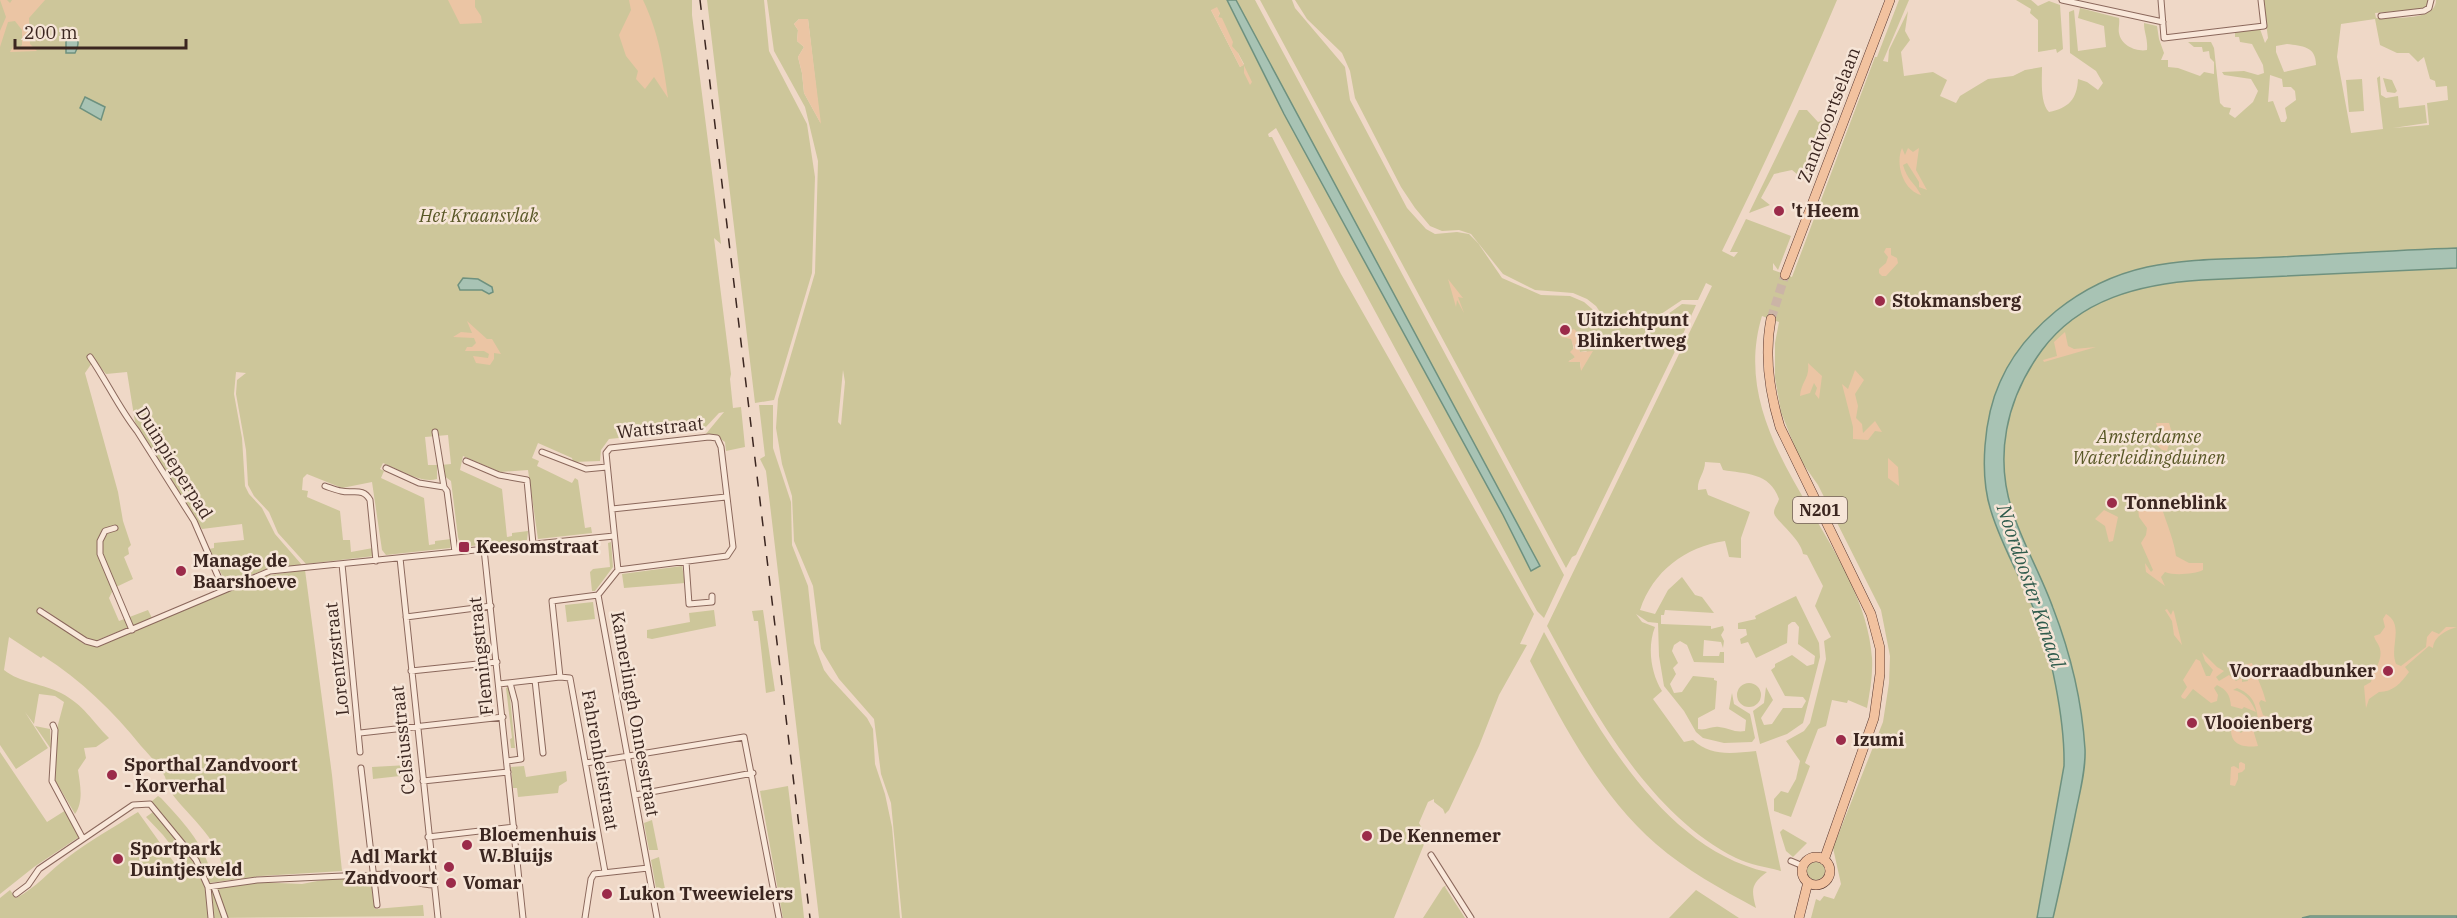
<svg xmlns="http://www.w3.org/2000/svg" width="2457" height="918" viewBox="0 0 2457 918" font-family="'IBM Plex Serif',serif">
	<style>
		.green { fill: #cdc69a; fill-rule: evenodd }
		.sand { fill: #ebc5a4 }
		.water { fill: #a8c3b4; stroke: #6e917f; stroke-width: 1.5 }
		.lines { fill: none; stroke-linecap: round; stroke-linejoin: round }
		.primary-tunnel { stroke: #cbb4a6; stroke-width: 9; stroke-dasharray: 9 4.5; stroke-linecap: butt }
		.minor-casing { stroke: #8b685c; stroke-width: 7 }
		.primary-casing { stroke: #593830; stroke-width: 10 }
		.minor { stroke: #f9e8da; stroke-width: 5 }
		.primary { stroke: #f2c29f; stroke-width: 9 }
		.rail { stroke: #3b2620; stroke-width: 1.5; stroke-dasharray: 10 10; stroke-linecap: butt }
		.poi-dot { fill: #9b2b4a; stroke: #f6e5d7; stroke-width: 2 }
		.labels { text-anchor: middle; stroke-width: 5; stroke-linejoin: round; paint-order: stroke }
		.shield { fill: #f6e5d7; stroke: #735f57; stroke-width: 1.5 }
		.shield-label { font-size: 16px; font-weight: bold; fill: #3b2620 }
		.street-label { font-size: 18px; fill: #3b2620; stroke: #f6e5d7 }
		.poi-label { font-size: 18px; font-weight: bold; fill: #3b2620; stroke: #f6e5d7; text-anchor: start }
		.park-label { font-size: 18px; font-style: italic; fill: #585726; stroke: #f6e5d7 }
		.water-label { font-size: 20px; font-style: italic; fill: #2f5b4c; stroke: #f6e5d7 }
	</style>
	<rect width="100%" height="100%" fill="#efd8c7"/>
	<path class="green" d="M 0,0 L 692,0 L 692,15 L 721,244 L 714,238 L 731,374 L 730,379 L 733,408 L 741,407 L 745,447 L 726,451 L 725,442 L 714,434 L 705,435 L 724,412 L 719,413 L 704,429 L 609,439 L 601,450 L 600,461 L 573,462 L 572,458 L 538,443 L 532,458 L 539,461 L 537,466 L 572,483 L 575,478 L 578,480 L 585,528 L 591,527 L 592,533 L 538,539 L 528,470 L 500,472 L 463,456 L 460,470 L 502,489 L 507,537 L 512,536 L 512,533 L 528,531 L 527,540 L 461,547 L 458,537 L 451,481 L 443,475 L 441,465 L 451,464 L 448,435 L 425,437 L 428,465 L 437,465 L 437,479 C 421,484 398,469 383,463 L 380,469 L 384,471 L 381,478 L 424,498 L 429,545 L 435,544 L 435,541 L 451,539 L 450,548 L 386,555 L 382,550 L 372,482 L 342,488 L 307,474 L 303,478 L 302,490 L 308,491 L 307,497 L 340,511 L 343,540 L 350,540 L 351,552 L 373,548 L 374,556 L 306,564 L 278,533 L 269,512 L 254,496 L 248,485 L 246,450 L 236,394 L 237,380 L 246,373 L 236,372 L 234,394 L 242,438 L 245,486 L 249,494 L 262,508 L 275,534 L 302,565 L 266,569 L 227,585 L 209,549 L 214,548 L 214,543 L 244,540 L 242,524 L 202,529 L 135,422 L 127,372 L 106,374 L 94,360 L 85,373 L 118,492 L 123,521 L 131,545 L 128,548 L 129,554 L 124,557 L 133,579 L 114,588 L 109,598 L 119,621 L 148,610 L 152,618 L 95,641 L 88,640 L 44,609 L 40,613 L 84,644 L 100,646 L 264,576 L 305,570 L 332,775 L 342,871 L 261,876 L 209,883 L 200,861 L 151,802 L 158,796 L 161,798 C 182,821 203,842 211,873 L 222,871 C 224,842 182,811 168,788 C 165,784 167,779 164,775 C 158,764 149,755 141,746 C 113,711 81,680 43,656 L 41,658 L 9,637 L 4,670 C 20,683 44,684 61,693 C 84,705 92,721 109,738 L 96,747 L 84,748 L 86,758 L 78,770 C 80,784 84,801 75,814 L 55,780 L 56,732 L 64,702 L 55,696 L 39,694 L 34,724 L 25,712 L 48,748 L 16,769 L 0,745 Z
		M 707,0 L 764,0 L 769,51 L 807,124 L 815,177 L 812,273 L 774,400 L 755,403 Z
		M 767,0 L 1227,0 L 1284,114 L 1503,515 L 1531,571 L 1540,566 L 1236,0 L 1255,0 L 1564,575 L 1544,618 L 1537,611 L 1276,128 L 1268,134 L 1269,137 L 1272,137 L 1341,274 L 1534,614 L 1520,644 L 1527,645 L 1499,695 L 1479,746 L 1449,810 L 1445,814 L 1443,809 L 1434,802 L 1434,799 L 1428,802 L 1419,823 L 1427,837 L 1394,918 L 902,918 L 891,803 L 881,774 L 874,719 L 839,679 L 821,649 L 813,586 L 794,541 L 792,496 L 782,464 L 776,428 L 778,399 L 815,273 L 818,161 L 805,107 L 774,51 ZM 1211,10 L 1220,13 L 1218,17 L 1234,51 L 1238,53 L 1244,64 L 1240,67 ZM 799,19 L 808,19 L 820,122 L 804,93 L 802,73 L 798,57 L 804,47 L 797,41 L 798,30 L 794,24 ZM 843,370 L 845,382 L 841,425 L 838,422 Z
		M 1260,0 L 1292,0 L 1295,8 L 1345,67 L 1350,100 L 1407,208 L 1426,229 L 1435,234 L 1457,232 L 1469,234 L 1478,243 L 1502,278 L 1541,295 L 1570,296 L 1584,302 L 1613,327 L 1661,319 L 1682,304 L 1696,305 L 1679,343 L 1576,555 L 1572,557 L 1566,568 ZM 1571,334 L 1580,352 L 1586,351 L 1590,354 L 1581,369 L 1580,362 L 1569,361 L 1575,358 Z
		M 1295,0 L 1837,0 C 1801,85 1763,168 1722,251 L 1734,257 L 1738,252 L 1730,252 L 1746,219 L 1791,236 L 1778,270 L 1773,263 L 1773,270 L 1792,277 L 1875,57 L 1877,57 L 1899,0 L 1909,0 L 1883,61 L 1888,62 L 1889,50 L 1908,11 L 1905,31 L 1910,40 L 1901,52 L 1904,76 L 1933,72 L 1947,80 L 1940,96 L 1956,103 L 1960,96 L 1988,79 L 2013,76 L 2025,70 L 2042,67 C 2042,80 2040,103 2049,112 C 2069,108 2077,99 2078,79 L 2087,82 L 2098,90 L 2103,83 L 2096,71 L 2070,53 L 2069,12 L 2074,10 L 2078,51 L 2106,47 L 2104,26 L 2078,18 L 2080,8 L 2119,18 C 2120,23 2118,29 2119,33 C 2121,46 2137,52 2147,50 C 2148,38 2144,33 2144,23 L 2157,26 L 2159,39 L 2164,53 L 2161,60 L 2168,60 L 2168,67 L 2178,68 L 2200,76 L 2204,72 L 2214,74 L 2214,62 L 2210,58 L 2209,51 L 2203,52 L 2202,47 L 2194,47 L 2188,42 L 2211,42 L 2214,48 L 2220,103 L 2224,107 L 2231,108 L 2229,114 L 2235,118 L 2253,102 L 2258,91 L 2251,79 L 2224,75 L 2222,72 L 2244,71 L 2258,75 L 2264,73 L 2263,65 L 2252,44 L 2240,42 L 2239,37 L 2235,37 L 2235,32 L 2260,29 L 2265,43 L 2268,38 L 2263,0 L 2428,0 L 2429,4 L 2423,9 L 2375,13 L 2376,18 C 2392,17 2436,22 2436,0 L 2457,0 L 2457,918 L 1811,918 L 1816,899 L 1820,901 L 1824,896 L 1834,899 L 1841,884 L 1833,848 L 1883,722 L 1889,683 L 1890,656 L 1881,610 L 1818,485 L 1799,458 L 1781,412 L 1775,378 L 1775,343 L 1779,322 L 1762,316 C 1723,445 1864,540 1872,658 C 1873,675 1870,691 1867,708 L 1848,700 L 1847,703 L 1832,700 L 1826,726 L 1818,729 L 1805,763 L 1810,766 L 1791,817 L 1774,811 L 1774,799 L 1781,791 L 1788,793 L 1796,779 L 1800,761 L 1786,741 L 1804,731 L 1810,723 L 1826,659 L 1824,641 L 1831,637 L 1815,606 L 1823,586 L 1807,555 L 1803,554 C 1801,538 1773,519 1774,512 C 1774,508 1778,503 1779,499 C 1770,472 1745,474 1723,470 L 1720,463 L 1705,462 C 1705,473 1697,479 1698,490 L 1706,489 L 1708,495 L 1750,512 L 1741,538 L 1741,558 L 1729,557 L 1725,541 C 1685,547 1653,571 1640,610 L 1655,614 L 1668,590 L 1682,577 L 1695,595 L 1702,597 L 1714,613 L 1665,610 L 1664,615 L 1661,615 L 1661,624 L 1711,626 L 1711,629 L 1723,626 L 1724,630 L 1721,635 L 1724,641 L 1723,648 L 1721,642 L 1704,640 L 1703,656 L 1719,656 L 1720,652 L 1724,652 L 1724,663 L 1694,662 L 1687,645 L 1680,641 L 1674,645 L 1672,651 L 1678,663 L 1673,668 L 1676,674 L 1670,684 L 1674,693 L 1682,692 L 1693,676 L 1714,678 L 1714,680 L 1717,681 L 1715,709 L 1698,718 L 1698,729 C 1706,731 1711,726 1719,727 C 1729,728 1735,733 1745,731 L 1746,720 L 1729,709 L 1732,693 L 1734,704 L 1750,714 L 1755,738 L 1752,742 L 1724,743 L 1703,738 L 1696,732 L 1684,711 L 1664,686 L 1659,656 L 1658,623 L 1648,622 L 1636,614 L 1642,622 L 1655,627 C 1647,647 1651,674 1662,691 L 1653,699 L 1684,742 L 1693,740 C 1711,757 1733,753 1756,751 L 1781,871 C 1766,867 1750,865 1736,858 C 1648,814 1592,709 1547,626 L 1712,286 L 1706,283 L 1698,300 L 1682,300 L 1661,314 L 1617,323 L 1604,318 L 1596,306 L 1587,299 L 1573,293 L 1535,290 L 1503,274 L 1471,234 L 1459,230 L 1442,231 L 1430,226 L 1415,208 L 1401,187 L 1355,98 L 1350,71 L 1342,53 L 1307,19 ZM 2375,19 L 2380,45 L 2397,53 L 2409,53 L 2418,62 L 2424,57 L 2430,79 L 2435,81 L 2436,87 L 2447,86 L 2448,100 L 2427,103 L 2429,125 L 2393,128 L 2427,123 L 2425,105 L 2399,108 L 2398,96 L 2386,98 L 2381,95 L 2380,76 L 2377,78 L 2383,129 L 2351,133 L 2337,57 L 2341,24 ZM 2287,44 C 2302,46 2316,46 2316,65 L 2284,72 L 2276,52 L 2276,46 ZM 2270,75 L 2282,79 L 2283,87 L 2291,87 L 2295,91 L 2296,100 L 2285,108 L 2287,118 L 2285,122 L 2281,122 L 2273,101 L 2268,102 Z
		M 2016,0 L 2031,0 L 2038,6 L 2049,1 L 2060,5 L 2063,49 L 2057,53 L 2056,49 L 2038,52 L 2038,20 L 2030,13 L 2031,9 Z
		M 2383,78 L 2392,80 L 2397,91 L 2395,93 L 2387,92 Z
		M 2362,79 L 2364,111 L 2349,112 L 2346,80 Z
		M 1799,110 L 1807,110 L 1818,122 L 1836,116 L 1809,184 L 1792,170 L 1774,174 L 1761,198 L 1770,205 L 1749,213 Z
		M 759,405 L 773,405 L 773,448 L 791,502 L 792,545 L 808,586 L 814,643 L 824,670 L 830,678 L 867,718 L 873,729 L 875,764 L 885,794 L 892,827 L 900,918 L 819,918 L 766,471 L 760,459 L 765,456 Z
		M 611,542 L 613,567 L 595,591 L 592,591 L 590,572 L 593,569 L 610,567 L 608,543 Z
		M 682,566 L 685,583 L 624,588 L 622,574 Z
		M 1796,596 L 1819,643 L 1820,657 L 1803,723 L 1787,734 L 1760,744 L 1753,711 L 1764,703 L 1766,687 L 1773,700 L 1761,718 L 1764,725 L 1772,724 L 1783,708 L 1802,708 L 1806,701 L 1803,697 L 1785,696 L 1771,670 L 1775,667 L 1775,664 L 1792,655 L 1807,666 L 1814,664 L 1815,656 L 1798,644 L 1799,627 L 1795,622 L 1792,622 L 1788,625 L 1787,643 L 1756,658 L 1748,642 L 1741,644 L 1740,639 L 1747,635 L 1746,629 L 1738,629 L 1738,623 L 1756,619 L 1755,616 Z
		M 593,602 L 595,619 L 567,622 L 565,605 Z
		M 714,610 L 716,626 L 652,639 L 647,638 L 647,630 L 690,622 L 689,613 Z
		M 763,610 L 775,691 L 766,693 L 758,621 L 754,621 L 752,611 Z
		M 1544,632 C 1593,721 1660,848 1767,872 C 1751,884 1751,889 1756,908 C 1721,889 1686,870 1656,844 C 1600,795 1564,726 1530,661 Z
		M1737 695a12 12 0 1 1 24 0a12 12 0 1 1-24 0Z
		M 509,687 L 515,748 L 511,748 L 510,739 L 512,738 L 506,688 Z
		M 35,726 L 50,729 L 51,749 Z
		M 0,752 L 47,822 L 66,810 L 79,837 L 34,867 L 0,894 Z
		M 408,765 L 409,775 L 373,779 L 372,767 Z
		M 524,766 L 526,777 L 566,771 L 567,781 L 559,786 L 558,793 L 518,797 L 517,788 L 513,788 L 511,767 Z
		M 788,786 L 803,908 L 804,918 L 783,918 L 760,791 Z
		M 138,812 L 178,868 L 177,878 L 184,878 L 187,866 L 163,835 L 146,817 L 153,812 L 199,868 L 205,887 L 209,918 L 0,918 L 0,898 L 10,890 L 16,898 C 36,888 49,871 67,858 C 89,841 114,827 138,812 Z
		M 652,820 L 658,850 L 649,850 L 644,823 Z
		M 1783,829 L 1807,843 L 1793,857 L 1786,851 L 1780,832 Z
		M 659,857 L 665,889 L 656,888 L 651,860 Z
		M1807 871a9 9 0 1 1 18 0a9 9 0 1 1-18 0Z
		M 370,875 L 375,909 L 423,905 L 424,916 L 213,918 L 211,895 L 215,889 L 254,882 L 302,884 L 343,876 Z
		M 1447,885 L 1445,887 L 1465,918 L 1423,918 L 1443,887 Z
		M 1696,890 L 1739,918 L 1669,918 Z"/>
	<path class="sand" d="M 0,0 L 7,0 L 10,3 L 12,0 L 45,0 L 29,18 L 30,44 L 37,51 L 10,52 L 14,45 L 18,49 L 22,45 L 22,30 L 15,21 L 8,22 L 0,47 L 0,31 L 6,17 Z
		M 448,0 L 475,0 L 475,7 L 481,16 L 482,23 L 460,24 Z
		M 629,0 L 643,0 C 659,34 663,62 668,98 L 654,77 L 645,89 L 636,79 L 638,71 L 626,56 L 619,35 L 631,10 Z
		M 1217,7 L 1220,13 L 1218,17 L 1222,18 L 1233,42 L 1232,46 L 1238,53 L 1252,82 L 1250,85 L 1244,73 L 1244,65 L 1240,67 L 1211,10 Z
		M 799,19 L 808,19 L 821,124 L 804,93 L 802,73 L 798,57 L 804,47 L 797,41 L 798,30 L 794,24 Z
		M 1902,148 L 1905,155 L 1908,148 L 1913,152 L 1919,148 L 1916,170 L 1927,190 L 1919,187 L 1919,182 L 1907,163 L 1903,165 C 1907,180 1915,183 1921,195 C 1903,190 1895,164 1902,148 Z
		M 1886,248 L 1891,248 L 1891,255 L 1897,258 L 1898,263 L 1886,276 L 1882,276 L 1879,273 L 1879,269 L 1886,263 L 1888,257 L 1884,252 Z
		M 1448,279 L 1463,298 L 1458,297 L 1464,313 L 1457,300 L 1456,307 Z
		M 467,321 L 487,339 L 492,339 L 501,354 L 494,353 L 494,359 L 490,365 L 476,363 L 473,356 L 488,358 L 489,354 L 484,351 L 465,351 L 467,347 L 472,347 L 476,343 L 474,338 L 453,337 L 461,332 L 472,333 Z
		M 1574,329 L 1582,337 L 1582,340 L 1576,341 L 1580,352 L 1593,351 L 1581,371 L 1580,362 L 1568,362 L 1575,357 L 1570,352 L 1574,348 L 1571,339 L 1561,337 L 1562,334 L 1570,334 L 1571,330 Z
		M 2065,332 L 2068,346 L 2074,349 L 2096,347 L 2044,362 L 2043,360 L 2057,356 L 2054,342 Z
		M 1808,363 L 1822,376 L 1819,399 L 1815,394 L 1817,388 L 1814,383 L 1810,393 L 1800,396 C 1801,381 1810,379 1808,363 Z
		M 1855,370 L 1864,380 L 1855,394 L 1858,406 L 1856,418 L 1862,424 L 1863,433 L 1875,421 L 1882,432 L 1875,431 L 1868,440 L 1853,439 L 1853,427 L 1842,384 L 1848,389 Z
		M 2156,423 L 2169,423 L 2172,433 L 2167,451 L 2162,450 L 2156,444 L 2163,442 Z
		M 1888,458 L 1898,467 L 1899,486 L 1888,478 Z
		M 2160,502 C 2165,520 2174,539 2176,556 L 2189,563 L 2203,563 L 2203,570 C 2195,574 2174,576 2165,572 L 2161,577 L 2165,586 L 2146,572 L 2145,563 L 2151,572 L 2153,570 L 2141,543 L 2146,535 L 2147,528 L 2139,517 L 2138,509 Z
		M 2104,510 L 2118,517 L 2113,541 L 2109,542 L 2105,526 L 2095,519 Z
		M 2167,609 L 2171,615 L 2173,610 L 2174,612 L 2182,645 L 2174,635 L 2172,621 L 2165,610 Z
		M 2386,614 C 2405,625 2389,647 2396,664 L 2401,666 L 2426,647 L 2427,637 L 2432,631 L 2439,634 L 2446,627 L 2457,627 C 2447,630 2434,636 2433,648 L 2429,646 L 2405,667 L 2409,672 C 2401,683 2393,692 2379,692 L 2369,699 L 2366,708 L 2364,686 L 2371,682 C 2373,672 2383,660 2380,649 C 2379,644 2375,641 2374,636 L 2380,634 L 2385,627 L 2383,619 Z
		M 2202,652 L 2217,667 L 2224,671 L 2216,677 L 2219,681 L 2229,675 L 2236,681 L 2242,678 L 2242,682 L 2248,681 L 2244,665 L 2252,663 C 2256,677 2263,688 2266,702 L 2261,700 L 2259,703 L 2263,715 L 2268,717 L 2265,721 L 2258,719 C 2256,703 2252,694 2237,688 L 2233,690 C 2245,692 2252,702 2256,712 L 2244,707 L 2242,709 L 2231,706 C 2230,695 2227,690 2217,685 L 2214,688 L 2218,695 L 2217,701 L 2211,703 L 2193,689 L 2185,699 L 2182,698 L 2181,696 L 2187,687 L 2183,680 L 2196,659 L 2200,661 L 2206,676 L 2210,676 L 2213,670 L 2205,661 Z
		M 2216,716 L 2235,721 L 2236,730 L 2241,733 L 2245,729 L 2244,723 L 2250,720 L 2255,724 L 2254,733 L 2258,746 C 2244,748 2231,745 2231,730 L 2224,726 L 2223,721 L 2216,719 Z
		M 2241,762 L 2245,764 L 2245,769 L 2242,772 L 2238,773 L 2238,779 L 2235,786 L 2230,785 L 2231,767 L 2234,766 L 2239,769 L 2239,763 Z"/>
	<path class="water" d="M 1227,0 L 1236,0 L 1540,566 L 1531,571 L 1503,515 L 1284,114 Z
		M 71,31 C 79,38 80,44 75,53 L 66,53 L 66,42 Z
		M 85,97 L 105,107 L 101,120 L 80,108 Z
		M 2457,248 L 2457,268 L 2202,280 C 2140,284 2080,299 2042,350 C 2006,399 1993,458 2014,516 C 2025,548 2042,577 2053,608 C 2070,652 2082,702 2085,749 C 2086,771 2079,795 2075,816 C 2068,850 2061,884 2053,918 L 2037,918 L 2064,766 C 2065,722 2051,648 2033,607 C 2019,575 2001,544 1991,511 C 1979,474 1984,417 2000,382 C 2012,354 2033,330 2056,311 C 2127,254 2194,261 2280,257 C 2339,254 2398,250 2457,248 Z
		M 463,278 L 478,279 L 492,287 L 493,292 L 489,294 L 482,290 L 460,290 L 458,285 Z
		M 2310,916 L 2457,916 L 2457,918 L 2302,918 Z"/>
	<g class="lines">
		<path class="primary-tunnel" d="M 1771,319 L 1785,275"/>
		<defs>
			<path id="minor" d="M 2062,0 L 2163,22
				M 2161,0 L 2164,38 L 2264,26 L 2261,0
				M 2381,16 L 2424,11 L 2429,8 L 2431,0
				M 90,357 C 106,380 120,410 137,431 L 194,521 L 224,590
				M 435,432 L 444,487 L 447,491 L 455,552
				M 542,452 L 586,469 L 607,467
				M 466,461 L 499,475 L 527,480 L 533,544
				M 386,468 L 419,483 L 444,487
				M 325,486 C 331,488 336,490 341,491 C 353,494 363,487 370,500 L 376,561
				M 612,509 L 726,497
				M 115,528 L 105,531 L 100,541 L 100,554 L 132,630
				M 484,549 L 523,918
				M 400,558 L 438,918
				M 686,562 L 689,604 L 712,602 L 712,596
				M 342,564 L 360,752
				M 618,570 L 727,556 L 733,547 L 721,447 L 717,438 L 709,437 L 610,448 L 606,453 L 618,570 L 598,595 L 657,918
				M 598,595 L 552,601 L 560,677 L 570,678 L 605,872
				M 40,611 L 86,641 L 97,644 L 270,571 L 614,536
				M 406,617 L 491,606
				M 411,671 L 497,662
				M 535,680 L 543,753
				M 499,684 L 560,677
				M 53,725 L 55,730 L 52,781 L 83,839
				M 360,733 L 503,717
				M 507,761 L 521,759 L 515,702 L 510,683
				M 586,763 L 744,737 L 779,918
				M 361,768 L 377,905
				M 423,781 L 508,772
				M 635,795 L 753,773
				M 428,837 L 514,827
				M 1431,855 L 1471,918
				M 1791,861 L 1803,866
				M 208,887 L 211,918
				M 214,887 L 225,918
				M 16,894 L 28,885 L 39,869 L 133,805 L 150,804 L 196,860 L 208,887 L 257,880 L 386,874 C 404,875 415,885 435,885
				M 585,918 L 591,879 L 594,874 L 648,868"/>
			<path id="primary" d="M 1785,275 L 1890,0
				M 1771,319 C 1764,356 1769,391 1780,427 L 1871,614 L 1880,648 L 1880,674 L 1874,718 L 1824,860
				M1802 871a14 14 0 1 1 28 0a14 14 0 1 1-28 0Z
				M 1799,918 L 1808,882"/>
		</defs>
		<use href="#minor" class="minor-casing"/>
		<use href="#primary" class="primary-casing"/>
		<use href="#minor" class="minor"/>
		<use href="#primary" class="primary"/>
		<path class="rail" d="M 700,0 L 810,918"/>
	</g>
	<g class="poi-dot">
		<circle cx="1779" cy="211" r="6"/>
		<circle cx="1880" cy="301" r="6"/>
		<circle cx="1565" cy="330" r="6"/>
		<circle cx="2112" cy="503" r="6"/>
		<rect x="458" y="541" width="12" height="12" rx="3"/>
		<circle cx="181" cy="571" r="6"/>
		<circle cx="2388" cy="671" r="6"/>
		<circle cx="2192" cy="723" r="6"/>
		<circle cx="1841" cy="740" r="6"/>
		<circle cx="112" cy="775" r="6"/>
		<circle cx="1367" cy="836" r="6"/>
		<circle cx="467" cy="845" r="6"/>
		<circle cx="118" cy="859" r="6"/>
		<circle cx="449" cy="867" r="6"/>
		<circle cx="451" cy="883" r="6"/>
		<circle cx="607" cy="894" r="6"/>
	</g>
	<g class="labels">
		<rect class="shield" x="1793" y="497" width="54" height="26" rx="4.5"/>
		<g class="shield-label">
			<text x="1820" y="516">N201</text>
		</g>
		<g class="street-label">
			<text transform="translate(1829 115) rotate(-69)" y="6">Zandvoortselaan</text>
			<text transform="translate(660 428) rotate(-6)" y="6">Wattstraat</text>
			<text transform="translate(174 463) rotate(58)" y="6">Duinpieperpad</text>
			<text transform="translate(481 656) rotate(-96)" y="6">Flemingstraat</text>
			<text transform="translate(337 659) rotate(-96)" y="6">Lorentzstraat</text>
			<text transform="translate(635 714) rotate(80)" y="6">Kamerlingh Onnesstraat</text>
			<text transform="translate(403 740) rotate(-96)" y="6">Celsiusstraat</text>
			<text transform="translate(600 760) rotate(80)" y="6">Fahrenheitstraat</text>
		</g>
		<g class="poi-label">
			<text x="1791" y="217">'t Heem</text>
			<text x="1892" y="307">Stokmansberg</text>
			<text x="1577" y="326">Uitzichtpunt<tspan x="1577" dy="21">Blinkertweg</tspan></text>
			<text x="2124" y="509">Tonneblink</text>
			<text x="476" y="553">Keesomstraat</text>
			<text x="193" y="567">Manage de<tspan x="193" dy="21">Baarshoeve</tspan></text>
			<text x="2376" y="677" text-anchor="end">Voorraadbunker</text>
			<text x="2204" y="729">Vlooienberg</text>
			<text x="1853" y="746">Izumi</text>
			<text x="124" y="771">Sporthal Zandvoort<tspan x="124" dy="21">- Korverhal</tspan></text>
			<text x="479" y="841">Bloemenhuis<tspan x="479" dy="21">W.Bluijs</tspan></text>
			<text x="1379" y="842">De Kennemer</text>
			<text x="130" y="855">Sportpark<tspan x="130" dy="21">Duintjesveld</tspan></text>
			<text x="437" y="863" text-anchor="end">Adl Markt<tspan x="437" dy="21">Zandvoort</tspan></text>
			<text x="463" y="889">Vomar</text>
			<text x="619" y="900">Lukon Tweewielers</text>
		</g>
		<g class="park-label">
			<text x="479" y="222">Het Kraansvlak</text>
			<text x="2149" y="443">Amsterdamse<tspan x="2149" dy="21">Waterleidingduinen</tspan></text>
		</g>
		<g class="water-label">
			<text transform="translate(2031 586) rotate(71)" y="7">Noordooster Kanaal</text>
		</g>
	</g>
	<path d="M15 39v9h171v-9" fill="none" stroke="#3b2620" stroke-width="3"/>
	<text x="24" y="39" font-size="18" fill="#3b2620" stroke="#f6e5d7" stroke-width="4.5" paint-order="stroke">200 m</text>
</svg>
